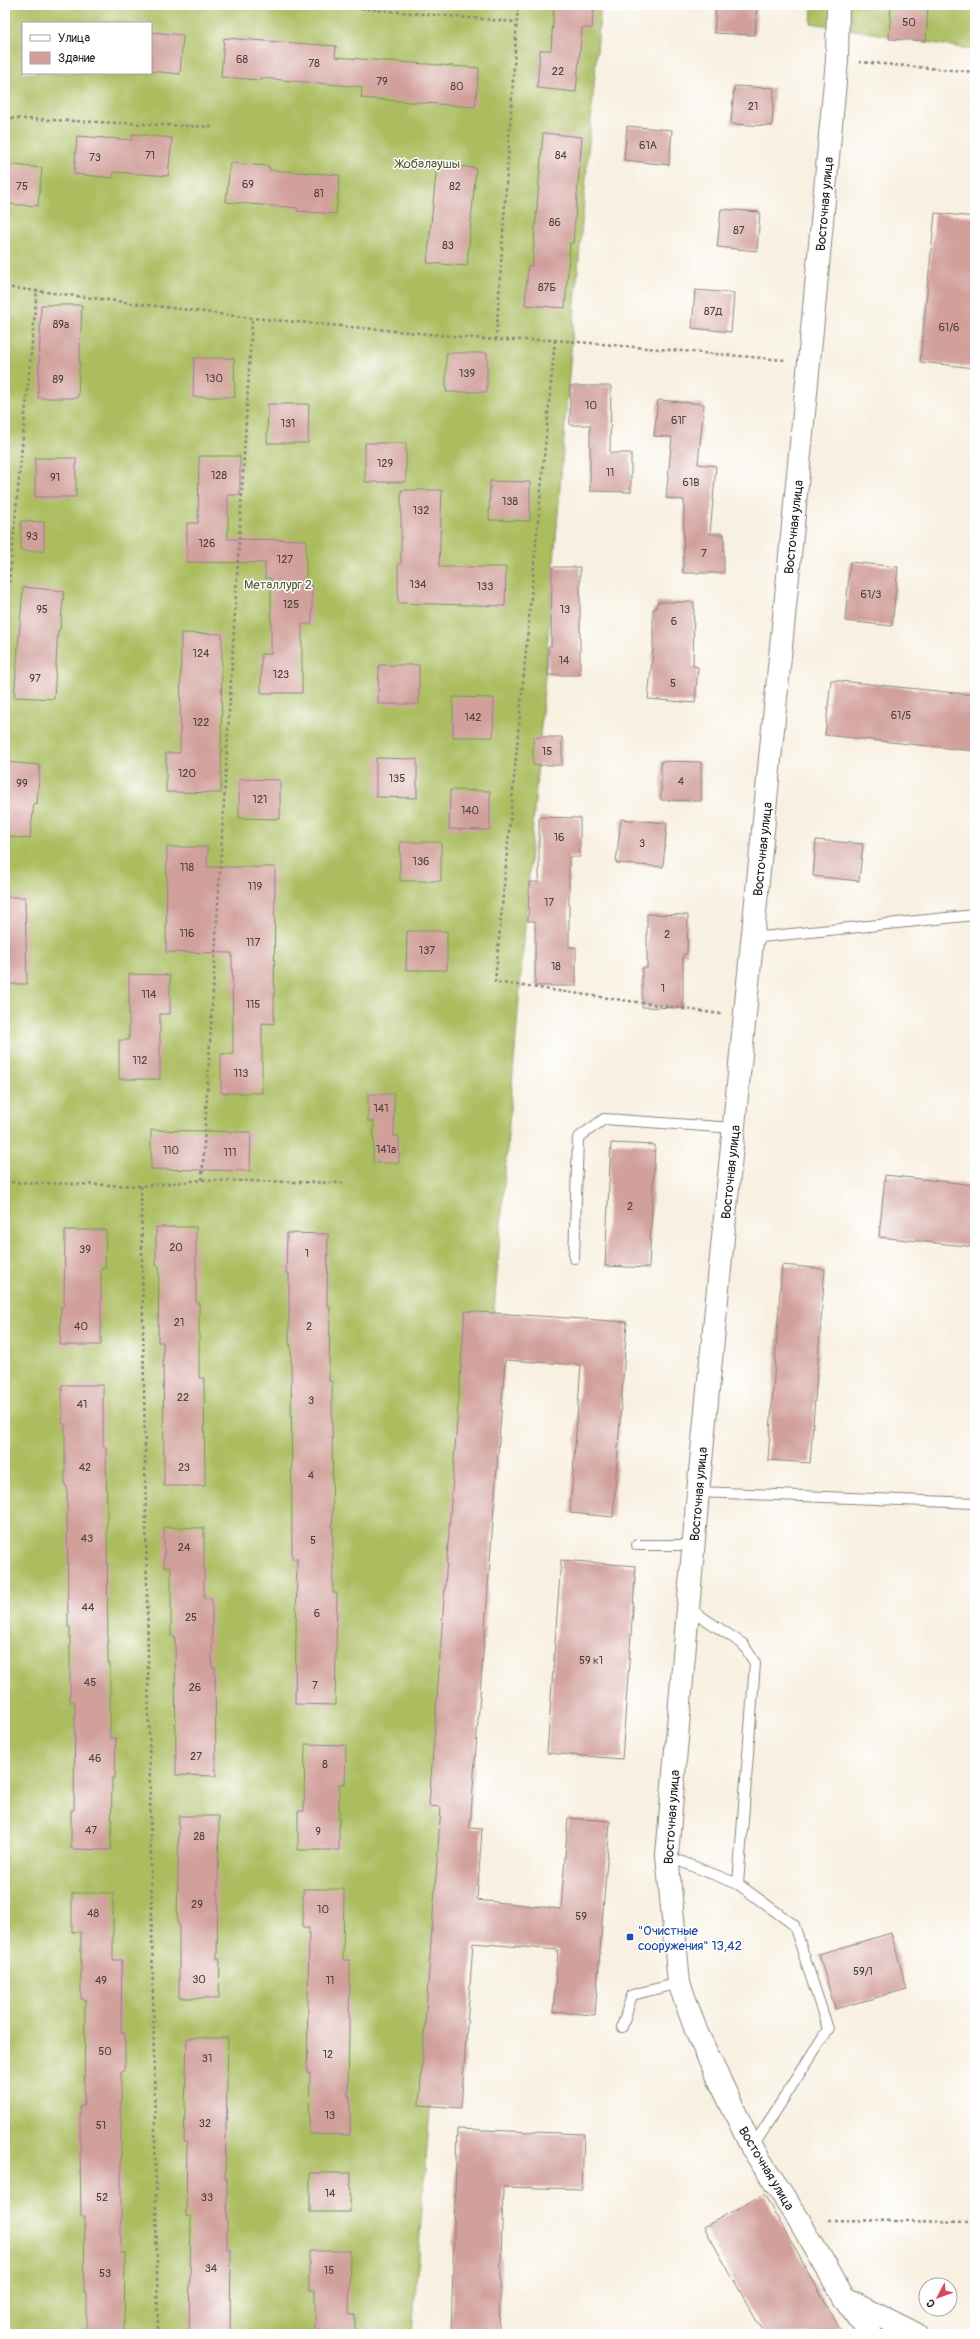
<svg xmlns="http://www.w3.org/2000/svg" width="980" height="2339" viewBox="0 0 980 2339" font-family="Pangolin,sans-serif">
	<style>
		.garden { fill: #acbd60; stroke: #646c3e; fill-rule: evenodd }
		.building { fill: #d2a09b }
		.lines { fill: none; stroke-linecap: round; stroke-linejoin: round }
		.lane-casing { stroke: #8a867e; stroke-width: 12 }
		.secondary-casing { stroke: #8a867e; stroke-width: 24 }
		.path { stroke: #8a867e; stroke-width: 2.5; stroke-dasharray: 3 3; stroke-linecap: butt }
		.lane { stroke: #fff; stroke-width: 10 }
		.secondary { stroke: #fff; stroke-width: 22 }
		.transit-dot { fill: #1a4fb4; stroke: #fff; stroke-width: 1.5 }
		.labels { text-anchor: middle; stroke-width: 3; stroke-linejoin: round; paint-order: stroke }
		.number-label { font-size: 11px; fill: #4a3d3c }
		.park-label { font-size: 13px; fill: #565c37; stroke: #fff }
		.street-label { font-size: 13px; fill: #1c1c1c; stroke: #fff }
		.transit-label { font-size: 13px; fill: #164399; stroke: #fff; text-anchor: start }
	</style>
	<rect width="100%" height="100%" fill="#fff"/>
	<filter id="ink" filterUnits="userSpaceOnUse"><feTurbulence type="fractalNoise" baseFrequency=".025" numOctaves="2"/><feDisplacementMap in="SourceGraphic" scale="8" xChannelSelector="R" yChannelSelector="G"/><feConvolveMatrix kernelMatrix="1 2 1 2 8 2 1 2 1" color-interpolation-filters="sRGB"/></filter>
	<filter id="wash" filterUnits="userSpaceOnUse"><feTurbulence type="fractalNoise" baseFrequency=".012" numOctaves="4" result="noise"/><feDisplacementMap in="SourceGraphic" scale="16" xChannelSelector="R" yChannelSelector="G"/><feGaussianBlur stdDeviation="0.9" result="paint"/><feColorMatrix in="noise" values="0 0 0 0 0 0 0 0 0 0 0 0 0 0 0 0 0 1.4 0 .05"/><feComposite in="paint" operator="in"/></filter>
	<g filter="url(#wash)">
		<rect width="100%" height="100%" fill="#f8f0e0"/>
		<path class="garden" d="M 5,5 L 601,5 L 572,338 L 412,2334 L 5,2334 ZM 23,23 L 151,23 L 151,73 L 23,73 Z
			M 812,5 L 975,5 L 975,50 L 811,23 Z"/>
		<g id="blocks">
			<path class="building" d="M 554,5 L 594,5 L 592,28 L 582,28 L 576,92 L 537,88 L 540,50 L 551,50 Z
				M 716,5 L 757,5 L 755,35 L 714,33 Z
				M 891,5 L 928,5 L 926,41 L 889,39 Z
				M 151,32 L 183,35 L 180,74 L 151,71 Z
				M 224,38 L 336,46 L 335,57 L 479,68 L 475,107 L 361,98 L 362,87 L 260,78 L 260,80 L 221,77 Z
				M 734,86 L 774,88 L 772,126 L 731,124 Z
				M 627,126 L 672,130 L 669,165 L 624,160 Z
				M 543,133 L 582,137 L 573,243 L 570,243 L 565,308 L 525,305 L 528,266 L 532,266 Z
				M 132,134 L 172,138 L 168,176 L 114,172 L 113,178 L 74,174 L 77,136 L 132,140 Z
				M 230,163 L 269,166 L 269,170 L 340,175 L 336,214 L 297,211 L 298,208 L 226,202 Z
				M 5,164 L 42,168 L 38,206 L 5,204 Z
				M 437,164 L 476,168 L 467,266 L 427,263 Z
				M 721,209 L 760,212 L 757,251 L 717,247 Z
				M 935,213 L 975,217 L 975,368 L 920,362 Z
				M 695,290 L 734,293 L 731,332 L 692,328 Z
				M 41,305 L 82,305 L 78,398 L 38,398 Z
				M 446,353 L 487,353 L 487,392 L 446,392 Z
				M 194,358 L 234,358 L 235,397 L 193,397 Z
				M 570,386 L 611,386 L 610,453 L 631,453 L 631,492 L 590,491 L 590,425 L 570,425 Z
				M 658,400 L 704,404 L 698,464 L 716,466 L 710,534 L 724,534 L 724,573 L 683,573 L 684,500 L 666,498 L 672,437 L 654,436 Z
				M 268,404 L 309,404 L 308,443 L 267,443 Z
				M 365,443 L 406,443 L 406,482 L 365,482 Z
				M 199,456 L 240,456 L 240,495 L 228,495 L 228,539 L 306,540 L 306,585 L 312,585 L 312,624 L 302,624 L 302,693 L 261,693 L 261,654 L 271,654 L 271,578 L 265,578 L 265,563 L 187,562 L 187,523 L 198,523 Z
				M 35,458 L 76,458 L 76,497 L 35,497 Z
				M 490,481 L 530,482 L 530,521 L 489,520 Z
				M 401,490 L 442,490 L 439,567 L 506,567 L 505,606 L 398,603 L 398,564 L 401,564 Z
				M 21,521 L 44,522 L 44,551 L 21,551 Z
				M 850,562 L 898,567 L 892,626 L 845,621 Z
				M 552,567 L 580,567 L 580,675 L 548,675 L 548,646 L 551,646 Z
				M 23,587 L 64,591 L 60,630 L 58,630 L 54,699 L 14,697 Z
				M 657,602 L 694,602 L 693,666 L 698,667 L 695,703 L 648,699 L 653,650 L 653,609 L 656,609 Z
				M 181,633 L 222,634 L 221,793 L 166,792 L 166,753 L 180,753 Z
				M 379,665 L 419,665 L 419,704 L 378,704 Z
				M 831,680 L 975,695 L 975,751 L 825,735 Z
				M 453,697 L 494,698 L 493,737 L 453,737 Z
				M 533,737 L 562,737 L 562,765 L 533,765 Z
				M 376,758 L 417,759 L 417,798 L 376,797 Z
				M 661,761 L 701,762 L 701,801 L 661,800 Z
				M 5,762 L 40,765 L 37,804 L 34,803 L 30,839 L 5,836 Z
				M 239,779 L 280,780 L 280,819 L 239,818 Z
				M 450,790 L 490,791 L 490,830 L 449,829 Z
				M 539,817 L 580,818 L 580,857 L 569,857 L 569,947 L 576,947 L 576,986 L 535,986 L 535,921 L 528,921 L 529,882 L 539,882 Z
				M 621,819 L 667,823 L 663,867 L 616,863 Z
				M 816,840 L 863,844 L 859,881 L 813,876 Z
				M 400,842 L 441,842 L 441,881 L 400,881 Z
				M 167,847 L 208,847 L 207,867 L 275,867 L 274,1024 L 262,1023 L 262,1093 L 221,1093 L 221,1054 L 233,1054 L 232,953 L 166,952 Z
				M 5,897 L 25,897 L 27,984 L 5,984 Z
				M 647,914 L 688,915 L 687,954 L 683,954 L 683,1008 L 642,1007 L 642,968 L 647,968 Z
				M 407,931 L 447,931 L 447,970 L 406,970 Z
				M 129,974 L 170,975 L 170,1014 L 160,1014 L 160,1079 L 119,1079 L 119,1040 L 129,1040 Z
				M 368,1094 L 394,1094 L 394,1136 L 399,1136 L 399,1163 L 373,1163 L 374,1121 L 368,1121 Z
				M 151,1130 L 251,1132 L 250,1171 L 151,1169 Z
				M 611,1143 L 655,1145 L 649,1268 L 605,1266 Z
				M 885,1175 L 975,1185 L 975,1247 L 879,1237 Z
				M 156,1227 L 196,1227 L 196,1303 L 199,1303 L 199,1378 L 204,1378 L 205,1486 L 164,1486 L 163,1342 L 158,1342 L 159,1266 L 156,1266 Z
				M 65,1230 L 106,1230 L 105,1269 L 101,1269 L 101,1345 L 60,1345 L 61,1306 L 64,1306 Z
				M 287,1233 L 328,1234 L 327,1306 L 330,1306 L 329,1381 L 332,1381 L 333,1593 L 337,1593 L 335,1705 L 295,1704 L 297,1559 L 292,1559 L 291,1345 L 289,1345 L 289,1273 L 286,1273 Z
				M 782,1265 L 825,1269 L 810,1463 L 768,1460 Z
				M 465,1311 L 627,1322 L 613,1517 L 570,1513 L 581,1365 L 505,1360 L 470,1828 L 482,1829 L 477,1900 L 561,1909 L 568,1818 L 610,1821 L 595,2015 L 553,2012 L 558,1950 L 473,1943 L 461,2108 L 419,2105 L 441,1807 L 429,1806 Z
				M 62,1385 L 103,1385 L 103,1447 L 106,1447 L 107,1519 L 108,1663 L 110,1663 L 110,1738 L 116,1738 L 115,1778 L 112,1778 L 111,1850 L 71,1849 L 71,1810 L 74,1810 L 75,1702 L 70,1702 L 70,1627 L 68,1627 L 67,1486 L 65,1486 L 65,1424 L 62,1424 Z
				M 164,1527 L 204,1528 L 204,1598 L 212,1598 L 212,1667 L 215,1667 L 216,1776 L 176,1775 L 175,1636 L 171,1636 L 171,1567 L 164,1567 Z
				M 561,1560 L 636,1566 L 622,1759 L 547,1753 Z
				M 305,1744 L 346,1745 L 345,1784 L 339,1784 L 339,1850 L 298,1850 L 298,1811 L 304,1811 Z
				M 179,1816 L 219,1816 L 217,1959 L 220,1959 L 219,1998 L 179,1998 L 179,1923 L 177,1923 Z
				M 303,1889 L 344,1889 L 343,1960 L 350,1960 L 348,2096 L 350,2096 L 350,2135 L 309,2134 L 310,2073 L 307,2073 L 309,1928 L 303,1928 Z
				M 72,1893 L 113,1893 L 113,1960 L 122,1960 L 121,2032 L 125,2032 L 125,2071 L 121,2071 L 121,2253 L 125,2253 L 124,2334 L 87,2334 L 87,2292 L 84,2292 L 85,2216 L 81,2216 L 80,2145 L 80,2106 L 84,2106 L 85,1999 L 81,1999 L 81,1932 L 72,1932 Z
				M 891,1933 L 907,1989 L 835,2009 L 819,1954 Z
				M 187,2038 L 228,2038 L 225,2178 L 227,2178 L 227,2249 L 231,2249 L 230,2334 L 189,2334 L 191,2217 L 186,2216 L 187,2142 L 184,2142 Z
				M 457,2129 L 584,2134 L 582,2189 L 503,2187 L 499,2334 L 451,2334 Z
				M 310,2173 L 351,2173 L 350,2212 L 310,2212 Z
				M 764,2194 L 843,2334 L 764,2334 L 704,2227 Z
				M 309,2251 L 350,2251 L 349,2315 L 355,2315 L 355,2334 L 315,2334 L 315,2290 L 309,2290 Z"/>
		</g>
	</g>
	<g filter="url(#ink)">
		<use href="#blocks" fill-opacity="0" stroke="#8a867e" stroke-width="1"/>
		<g class="lines">
			<defs>
				<path id="lane" d="M 753,938 L 975,915
					M 574,1258 L 578,1138 L 604,1119 L 734,1128
					M 698,1492 L 975,1503
					M 637,1545 L 694,1545
					M 688,1608 L 743,1644 L 755,1663 L 738,1884
					M 667,1856 L 738,1884 L 794,1925 L 828,2029 L 752,2148
					M 622,2027 L 632,1995 L 679,1983"/>
				<path id="secondary" d="M 838,5 L 837,60 L 809,362 L 698,1492 L 667,1855 L 679,1983 L 697,2033 L 752,2148 L 799,2220 L 844,2298 L 871,2334
					M 849,2300 L 916,2334"/>
			</defs>
			<use href="#lane" class="lane-casing"/>
			<use href="#secondary" class="secondary-casing"/>
			<path class="path" d="M 319,5 L 517,22
				M 859,62 L 975,72
				M 5,118 L 212,127
				M 5,287 L 252,318 L 496,340 L 555,340 L 785,360
				M 496,340 L 518,5
				M 555,340 L 495,982 L 721,1014
				M 5,625 L 37,290
				M 202,1180 L 252,318
				M 5,1182 L 141,1186 L 202,1180 L 343,1183
				M 141,1186 L 158,2334
				M 828,2220 L 975,2222"/>
			<use href="#lane" class="lane"/>
			<use href="#secondary" class="secondary"/>
		</g>
	</g>
	<rect class="transit-dot" x="626" y="1933" width="8" height="8" rx="2"/>
	<g class="labels">
		<g class="number-label">
			<text x="909" y="26">50</text>
			<text x="242" y="63">68</text>
			<text x="314" y="67">78</text>
			<text x="558" y="75">22</text>
			<text x="382" y="85">79</text>
			<text x="457" y="90">80</text>
			<text x="753" y="110">21</text>
			<text x="648" y="149">61А</text>
			<text x="150" y="159">71</text>
			<text x="561" y="159">84</text>
			<text x="95" y="161">73</text>
			<text x="248" y="188">69</text>
			<text x="22" y="190">75</text>
			<text x="455" y="190">82</text>
			<text x="319" y="197">81</text>
			<text x="555" y="226">86</text>
			<text x="739" y="234">87</text>
			<text x="448" y="249">83</text>
			<text x="547" y="291">87Б</text>
			<text x="713" y="315">87Д</text>
			<text x="61" y="328">89а</text>
			<text x="949" y="331">61/6</text>
			<text x="467" y="377">139</text>
			<text x="214" y="382">130</text>
			<text x="58" y="383">89</text>
			<text x="591" y="409">10</text>
			<text x="679" y="424">61Г</text>
			<text x="288" y="427">131</text>
			<text x="385" y="467">129</text>
			<text x="610" y="476">11</text>
			<text x="219" y="479">128</text>
			<text x="55" y="481">91</text>
			<text x="691" y="486">61В</text>
			<text x="510" y="505">138</text>
			<text x="421" y="514">132</text>
			<text x="32" y="540">93</text>
			<text x="207" y="547">126</text>
			<text x="704" y="557">7</text>
			<text x="285" y="563">127</text>
			<text x="418" y="588">134</text>
			<text x="485" y="590">133</text>
			<text x="871" y="598">61/3</text>
			<text x="291" y="608">125</text>
			<text x="42" y="613">95</text>
			<text x="565" y="613">13</text>
			<text x="674" y="625">6</text>
			<text x="201" y="657">124</text>
			<text x="564" y="664">14</text>
			<text x="281" y="678">123</text>
			<text x="35" y="682">97</text>
			<text x="673" y="687">5</text>
			<text x="901" y="719">61/5</text>
			<text x="473" y="721">142</text>
			<text x="201" y="726">122</text>
			<text x="547" y="755">15</text>
			<text x="187" y="777">120</text>
			<text x="397" y="782">135</text>
			<text x="681" y="785">4</text>
			<text x="22" y="787">99</text>
			<text x="260" y="803">121</text>
			<text x="470" y="814">140</text>
			<text x="559" y="841">16</text>
			<text x="642" y="847">3</text>
			<text x="421" y="865">136</text>
			<text x="187" y="871">118</text>
			<text x="255" y="890">119</text>
			<text x="549" y="906">17</text>
			<text x="187" y="937">116</text>
			<text x="667" y="938">2</text>
			<text x="253" y="946">117</text>
			<text x="427" y="954">137</text>
			<text x="556" y="970">18</text>
			<text x="663" y="992">1</text>
			<text x="149" y="998">114</text>
			<text x="253" y="1008">115</text>
			<text x="140" y="1064">112</text>
			<text x="241" y="1077">113</text>
			<text x="381" y="1112">141</text>
			<text x="386" y="1153">141а</text>
			<text x="171" y="1154">110</text>
			<text x="230" y="1156">111</text>
			<text x="630" y="1210">2</text>
			<text x="176" y="1251">20</text>
			<text x="85" y="1253">39</text>
			<text x="307" y="1257">1</text>
			<text x="179" y="1326">21</text>
			<text x="81" y="1330">40</text>
			<text x="309" y="1330">2</text>
			<text x="183" y="1401">22</text>
			<text x="311" y="1404">3</text>
			<text x="82" y="1408">41</text>
			<text x="85" y="1471">42</text>
			<text x="184" y="1471">23</text>
			<text x="311" y="1479">4</text>
			<text x="87" y="1542">43</text>
			<text x="313" y="1544">5</text>
			<text x="184" y="1551">24</text>
			<text x="88" y="1611">44</text>
			<text x="317" y="1617">6</text>
			<text x="191" y="1621">25</text>
			<text x="591" y="1664">59 к1</text>
			<text x="90" y="1686">45</text>
			<text x="315" y="1689">7</text>
			<text x="195" y="1691">26</text>
			<text x="196" y="1760">27</text>
			<text x="95" y="1762">46</text>
			<text x="325" y="1768">8</text>
			<text x="91" y="1834">47</text>
			<text x="318" y="1835">9</text>
			<text x="199" y="1840">28</text>
			<text x="197" y="1908">29</text>
			<text x="323" y="1913">10</text>
			<text x="93" y="1917">48</text>
			<text x="581" y="1920">59</text>
			<text x="863" y="1975">59/1</text>
			<text x="199" y="1983">30</text>
			<text x="101" y="1984">49</text>
			<text x="330" y="1984">11</text>
			<text x="105" y="2055">50</text>
			<text x="328" y="2058">12</text>
			<text x="207" y="2062">31</text>
			<text x="330" y="2119">13</text>
			<text x="205" y="2127">32</text>
			<text x="101" y="2129">51</text>
			<text x="330" y="2197">14</text>
			<text x="102" y="2201">52</text>
			<text x="207" y="2201">33</text>
			<text x="211" y="2272">34</text>
			<text x="329" y="2274">15</text>
			<text x="105" y="2277">53</text>
		</g>
		<g class="park-label">
			<text x="428" y="168">Жобалаушы</text>
			<text x="278" y="589">Металлург 2</text>
		</g>
		<g class="street-label">
			<text transform="translate(824 204) rotate(-85)" y="5">Восточная улица</text>
			<text transform="translate(793 527) rotate(-84)" y="5">Восточная улица</text>
			<text transform="translate(762 849) rotate(-84)" y="5">Восточная улица</text>
			<text transform="translate(730 1172) rotate(-84)" y="5">Восточная улица</text>
			<text transform="translate(698 1494) rotate(-85)" y="5">Восточная улица</text>
			<text transform="translate(671 1817) rotate(-86)" y="5">Восточная улица</text>
			<text transform="translate(767 2168) rotate(59)" y="5">Восточная улица</text>
		</g>
		<g class="transit-label">
			<text x="638" y="1935">"Очистные<tspan x="638" dy="15">сооружения" 13,42</tspan></text>
		</g>
	</g>
	<rect width="980" height="2339" fill="none" stroke="#fff" stroke-width="20"/>
	<rect x="22" y="22" width="130" height="52" fill="#ffffff" stroke="#a4a4a4"/>
	<rect x="30" y="35" width="20" height="6" fill="#ffffff" stroke="#a4a4a4"/>
	<text x="58" y="42" font-size="12" fill="#1c1c1c">Улица</text>
	<rect x="30" y="52" width="20" height="12" fill="#d2a09b" stroke="#a4a4a4"/>
	<text x="58" y="62" font-size="12" fill="#1c1c1c">Здание</text>
	<g transform="translate(938 2297) rotate(229)"><circle r="19" fill="#ffffff" stroke="#a4a4a4"/>
	<path d="M0-3L7 15L0 10L-7 15Z" fill="#d1495b"/>
	<text y="-6" font-size="11" font-weight="bold" text-anchor="middle" fill="#1c1c1c">С</text>
	</g>
</svg>
